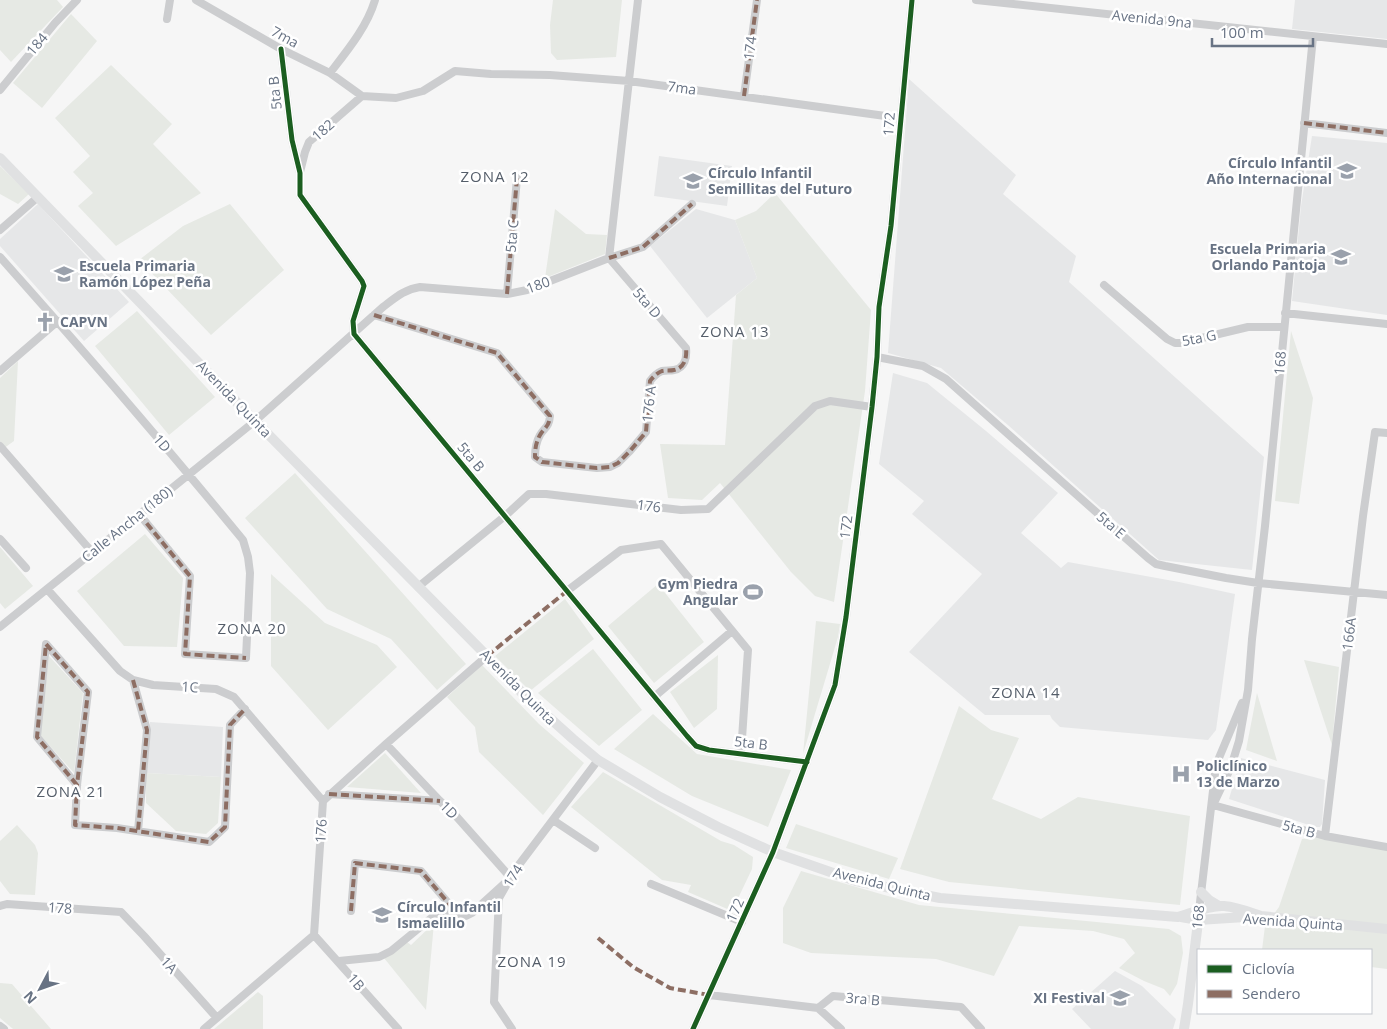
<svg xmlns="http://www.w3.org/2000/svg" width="1387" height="1029" viewBox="0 0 1387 1029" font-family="'Open Sans',sans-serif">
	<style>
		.built { fill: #e6e7e8 }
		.green { fill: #e6e9e4 }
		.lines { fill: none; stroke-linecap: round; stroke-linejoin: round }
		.minor { stroke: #cccdcf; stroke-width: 8 }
		.major { stroke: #e0e1e2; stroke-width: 10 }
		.quiet { stroke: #8d6e63; stroke-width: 4; stroke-dasharray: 8 4; stroke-linecap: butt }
		.cycleway-casing { stroke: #fff; stroke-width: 8 }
		.cycleway { stroke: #1b5e20; stroke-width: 5 }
		.labels { text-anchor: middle; stroke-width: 5; stroke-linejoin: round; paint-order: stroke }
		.street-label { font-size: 14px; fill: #687384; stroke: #fff }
		.poi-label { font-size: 14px; font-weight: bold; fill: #687384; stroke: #fff; text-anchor: start }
		.neighbourhood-label { font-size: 15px; letter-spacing: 1px; fill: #555e6a; stroke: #fff }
	</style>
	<rect width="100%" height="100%" fill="#f6f6f6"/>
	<path class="built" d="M 1295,0 L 1387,0 L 1387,39 L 1292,29 Z
		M 909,79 L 1016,175 L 1003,194 L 1076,256 L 1069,282 L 1264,457 L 1252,570 L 1159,560 L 1009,426 L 941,368 L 888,353 Z
		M 1312,136 L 1387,143 L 1387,315 L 1292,301 L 1301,206 Z
		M 659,156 L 732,166 L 727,206 L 654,196 Z
		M 38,204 L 129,302 L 84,341 L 0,246 L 0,239 Z
		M 696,209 L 735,220 L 757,278 L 707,318 L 650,246 Z
		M 893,373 L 927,383 L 986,431 L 1058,493 L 1021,533 L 1061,568 L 1068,562 L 1179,582 L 1235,594 L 1216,730 L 1208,740 L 1060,727 L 1052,719 L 1050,715 L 985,715 L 909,652 L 982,574 L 912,514 L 924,501 L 879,464 Z
		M 150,722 L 223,727 L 221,777 L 146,773 Z
		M 1241,758 L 1325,780 L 1322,824 L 1320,827 L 1315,827 L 1229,799 Z
		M 1115,971 L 1142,986 L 1176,1019 L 1173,1029 L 1091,1029 L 1072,1009 Z"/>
	<path class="green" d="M 0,0 L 57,0 L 63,7 L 11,62 L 0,50 Z
		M 553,0 L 622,0 L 616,57 L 557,60 L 551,53 L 550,25 Z
		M 71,14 L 97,41 L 42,108 L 13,83 Z
		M 111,65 L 172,124 L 153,144 L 201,193 L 116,246 L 78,206 L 93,193 L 73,172 L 90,156 L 55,118 Z
		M 0,166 L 29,194 L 18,204 L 0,194 Z
		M 775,193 L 871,310 L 865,391 L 834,602 L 815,596 L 791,572 L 720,483 L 702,500 L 668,498 L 660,444 L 725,445 L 736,295 L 757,278 L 735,220 L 756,211 Z
		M 230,204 L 284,270 L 211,335 L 139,260 L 183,226 Z
		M 555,209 L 586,234 L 607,235 L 605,254 L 545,278 Z
		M 137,311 L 215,397 L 169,435 L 95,346 Z
		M 1291,331 L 1313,398 L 1299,504 L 1275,501 Z
		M 18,361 L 14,441 L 0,451 L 0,378 Z
		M 295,473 L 466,664 L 437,690 L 391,639 L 327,609 L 245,518 Z
		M 145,534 L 183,578 L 177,647 L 124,646 L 77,591 Z
		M 0,547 L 33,586 L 5,609 L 0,603 Z
		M 271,574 L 325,623 L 377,645 L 397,667 L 328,730 L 271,666 Z
		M 658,584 L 704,642 L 654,683 L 608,626 Z
		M 565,599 L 594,639 L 530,691 L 495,656 Z
		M 816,621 L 840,624 L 838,637 L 803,754 Z
		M 593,649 L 642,710 L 599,746 L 538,693 Z
		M 718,655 L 717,709 L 694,728 L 670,692 Z
		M 49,656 L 83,693 L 74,773 L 40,735 Z
		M 1304,660 L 1339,667 L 1332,745 Z
		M 482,665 L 539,724 L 584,763 L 543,815 L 479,752 L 475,727 L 447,697 Z
		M 1257,693 L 1277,761 L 1246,750 Z
		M 959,706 L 991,730 L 1019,738 L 992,799 L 1041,819 L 1078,797 L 1190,816 L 1180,905 L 949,882 L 900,869 Z
		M 653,714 L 697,754 L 791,770 L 768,827 L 692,796 L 614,749 Z
		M 385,753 L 421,793 L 347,787 Z
		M 603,772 L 721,841 L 734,845 L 753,857 L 752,869 L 732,911 L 688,892 L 691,885 L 662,880 L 571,807 Z
		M 146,773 L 221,777 L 218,823 L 206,834 L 176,831 L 146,803 Z
		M 796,824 L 898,858 L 889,879 L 786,848 Z
		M 17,825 L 35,845 L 38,853 L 35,895 L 10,894 L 0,881 L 0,841 Z
		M 1325,836 L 1387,847 L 1387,969 L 1371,967 L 1371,950 L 1262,950 L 1265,926 L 1279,907 L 1302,839 Z
		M 801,871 L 919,905 L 1169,929 L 1181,936 L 1183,953 L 1177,984 L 1170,996 L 1164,989 L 1144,981 L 1119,968 L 1135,953 L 1124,939 L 1093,931 L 1019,926 L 994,976 L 936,959 L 811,953 L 783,943 L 783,908 Z
		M 434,923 L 426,1010 L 384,958 L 407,942 L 411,945 Z
		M 0,983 L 12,984 L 51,1029 L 13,1029 L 0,1018 Z
		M 258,992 L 263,996 L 263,1029 L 214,1029 Z"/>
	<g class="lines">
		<path class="minor" d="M 196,0 L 281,49 L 330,73 L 362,96 L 396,98 L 423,91 L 455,71 L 491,74 L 550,75 L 629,81 L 900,118
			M 976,0 L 1387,44
			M 167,19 L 170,0
			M 281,49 L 292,140 L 300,173 L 300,195 L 362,281 L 364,286 L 353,321 L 354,334 L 687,736 L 696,746 L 709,750 L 807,762
			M 330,73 C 347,51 367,27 375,0
			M 0,90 L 55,23 L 77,0
			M 744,96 L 757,0
			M 1304,123 L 1387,133
			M 300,172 L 305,152 L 309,142 L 362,96
			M 0,230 L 38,197
			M 0,257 C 83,350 164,444 243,540 L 248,557 L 250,573 L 246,658 L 185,654 L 190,576 L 139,514
			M 609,258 L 638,0
			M 1104,285 L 1167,339 L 1175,343 L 1181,343 L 1248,327 L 1284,327
			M 507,294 L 517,178
			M 1285,313 L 1387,324
			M 374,315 L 497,353 L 550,416 C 549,427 545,427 540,435 C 536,442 535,449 535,457 L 542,462 L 597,468 L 610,467 L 618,463 L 630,451 L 646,432 L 650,381 C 653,377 657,373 662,371 C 666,370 670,371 674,370 C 685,368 687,357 686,348 L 609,258
			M 877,357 L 923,366 L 946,379 L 1148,558 L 1156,564 L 1165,566 L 1226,578 L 1258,583 L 1387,595
			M 0,371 L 58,321
			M 0,446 L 92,552
			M 0,539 L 26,568
			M 418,587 L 505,516 L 529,494 L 546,494 L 681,510 L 708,509 L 815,406 L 830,401 L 872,407
			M 47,589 L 120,671 L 133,680 L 153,685 L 216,689 L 234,697 L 323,801
			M 567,591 L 621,550 L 661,544 L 748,650 L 741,753
			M 0,627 L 255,421 L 383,307 C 395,298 405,289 420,287 L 507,294 L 527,290 L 609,258 L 643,247 L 692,204
			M 133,680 L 147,730 L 138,831
			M 654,697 L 732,631
			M 386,744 L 440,801 L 456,816 L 511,878
			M 77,785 L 37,737 L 46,644 L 88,692 L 77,785 L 75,825 L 117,828 L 209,842 L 225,827 L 230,725 L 245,709
			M 329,794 L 440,801
			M 1213,805 L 1231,767 L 1239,741 L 1248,690 L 1252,639 L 1265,526 L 1313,37
			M 1213,805 L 1325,836 L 1387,847
			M 553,820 L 595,848
			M 1325,836 L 1363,516 L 1375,432 L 1387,433
			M 651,884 L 742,922
			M 0,906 L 7,904 L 121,912 L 144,936 L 217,1018
			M 351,911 L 355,863 L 421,871 L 456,912
			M 1199,911 L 1216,765 L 1242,703
			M 314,935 L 398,1029
			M 339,961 L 379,957 L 391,951 L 435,915 L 445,910 L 466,916 L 472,913 L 505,883
			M 709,995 L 818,1008 L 833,996 L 961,1007 L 981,1029
			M 818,1008 L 841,1029
			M 0,1026 L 4,1029
			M 204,1029 L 314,935 L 323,801 L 386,744 L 487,656
			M 512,1029 L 494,1002 L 499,898 L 515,870 L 598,760
			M 693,1029 L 773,852 L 835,685 L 846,617 L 872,407 L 877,357 L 879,307 L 891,226 L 912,0"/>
		<path class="major" d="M 0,158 L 255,421 L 487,656 L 524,695 L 573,739 L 598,760 L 660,797 L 718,827 L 773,852 L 856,881 L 940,898 L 1178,917 C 1192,913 1209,905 1224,906 C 1237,907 1249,912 1261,916
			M 1201,892 L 1209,900 L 1219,906
			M 1181,917 L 1198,920 L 1261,916 L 1387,929
			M 1184,1029 L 1188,1004 L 1199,914"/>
		<path class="quiet" d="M 744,96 L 757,0
			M 1304,123 L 1387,133
			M 609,258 L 643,247 L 692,204
			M 507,294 L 517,178
			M 374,315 L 497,353 L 550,416 C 549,427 545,427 540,435 C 536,442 535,449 535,457 L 542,462 L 597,468 L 610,467 L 618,463 L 630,451 L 646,432 L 650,381 C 653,377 657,373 662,371 C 666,370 670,371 674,370 C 685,368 687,357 686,348
			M 139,514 L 190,576 L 185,654 L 246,658
			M 487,656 L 567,591
			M 133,680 L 147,730 L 138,831
			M 77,785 L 37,737 L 46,644 L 88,692 L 77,785 L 75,825 L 117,828 L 209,842 L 225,827 L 230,725 L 245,709
			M 329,794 L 440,801
			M 351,911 L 355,863 L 421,871 L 456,912
			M 598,938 L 633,967 L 670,988 L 709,995"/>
		<defs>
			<path id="cycleway" d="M 281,49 L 292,140 L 300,173 L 300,195 L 362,281 L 364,286 L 353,321 L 354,334 L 687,736 L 696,746 L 709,750 L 807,762
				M 693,1029 L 773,852 L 835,685 L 846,617 L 872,407 L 877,357 L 879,307 L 891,226 L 912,0"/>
		</defs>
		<use href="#cycleway" class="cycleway-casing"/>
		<use href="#cycleway" class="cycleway"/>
	</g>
	<defs>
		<symbol id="school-bare" viewBox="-9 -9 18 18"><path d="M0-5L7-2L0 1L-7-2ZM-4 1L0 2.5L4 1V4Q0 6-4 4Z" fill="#9aa1ac" stroke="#fff" stroke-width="2.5" paint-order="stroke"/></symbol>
		<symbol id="church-bare" viewBox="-9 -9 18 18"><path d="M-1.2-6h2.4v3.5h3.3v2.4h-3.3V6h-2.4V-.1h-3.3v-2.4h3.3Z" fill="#9aa1ac" stroke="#fff" stroke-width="2.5" paint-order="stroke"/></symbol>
		<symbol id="stadium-bare" viewBox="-9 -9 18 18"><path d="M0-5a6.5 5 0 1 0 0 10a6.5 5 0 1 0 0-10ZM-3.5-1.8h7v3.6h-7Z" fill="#9aa1ac" stroke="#fff" stroke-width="2.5" paint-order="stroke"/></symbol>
		<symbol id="hospital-bare" viewBox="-9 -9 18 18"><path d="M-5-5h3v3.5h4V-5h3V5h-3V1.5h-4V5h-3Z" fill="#9aa1ac" stroke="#fff" stroke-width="2.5" paint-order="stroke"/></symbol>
	</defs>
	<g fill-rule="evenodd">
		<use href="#school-bare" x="1333" y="157" width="28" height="28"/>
		<use href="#school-bare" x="679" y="167" width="28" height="28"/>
		<use href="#school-bare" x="1327" y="243" width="28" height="28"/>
		<use href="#school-bare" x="50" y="260" width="28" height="28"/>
		<use href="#church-bare" x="31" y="308" width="28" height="28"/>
		<use href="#stadium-bare" x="739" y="578" width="28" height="28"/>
		<use href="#hospital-bare" x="1167" y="760" width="28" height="28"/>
		<use href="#school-bare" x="368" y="901" width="28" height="28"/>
		<use href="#school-bare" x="1106" y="984" width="28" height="28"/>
	</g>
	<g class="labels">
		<g class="street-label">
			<text transform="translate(1152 19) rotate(6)" y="5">Avenida 9na</text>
			<text transform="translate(285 37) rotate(29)" y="5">7ma</text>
			<text transform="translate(37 44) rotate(-50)" y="5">184</text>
			<text transform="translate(750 48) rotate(-83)" y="5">174</text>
			<text transform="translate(682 88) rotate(8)" y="5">7ma</text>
			<text transform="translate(275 93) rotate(-96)" y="5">5ta B</text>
			<text transform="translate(889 124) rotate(-85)" y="5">172</text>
			<text transform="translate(323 130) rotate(-41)" y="5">182</text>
			<text transform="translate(512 236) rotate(-85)" y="5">5ta C</text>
			<text transform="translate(538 285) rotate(-20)" y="5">180</text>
			<text transform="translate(647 303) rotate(49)" y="5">5ta D</text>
			<text transform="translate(1199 338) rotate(-11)" y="5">5ta G</text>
			<text transform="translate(1280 363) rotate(-85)" y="5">168</text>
			<text transform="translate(234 399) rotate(46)" y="5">Avenida Quinta</text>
			<text transform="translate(649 404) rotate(-84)" y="5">176 A</text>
			<text transform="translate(162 443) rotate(49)" y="5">1D</text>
			<text transform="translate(471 457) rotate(50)" y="5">5ta B</text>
			<text transform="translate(649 506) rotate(7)" y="5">176</text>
			<text transform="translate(127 524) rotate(-39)" y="5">Calle Ancha (180)</text>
			<text transform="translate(1111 525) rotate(41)" y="5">5ta E</text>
			<text transform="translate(846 527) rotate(-83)" y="5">172</text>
			<text transform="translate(1349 634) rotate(-83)" y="5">166A</text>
			<text transform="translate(190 687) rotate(3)" y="5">1C</text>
			<text transform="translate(518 687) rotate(45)" y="5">Avenida Quinta</text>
			<text transform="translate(751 743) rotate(7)" y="5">5ta B</text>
			<text transform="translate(449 810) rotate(45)" y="5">1D</text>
			<text transform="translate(1299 829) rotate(15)" y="5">5ta B</text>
			<text transform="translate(321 831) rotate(-86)" y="5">176</text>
			<text transform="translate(513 876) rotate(-58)" y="5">174</text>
			<text transform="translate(882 884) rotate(14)" y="5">Avenida Quinta</text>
			<text transform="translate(60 908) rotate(4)" y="5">178</text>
			<text transform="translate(735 910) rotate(-66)" y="5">172</text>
			<text transform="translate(1198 917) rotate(-84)" y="5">168</text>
			<text transform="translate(1293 922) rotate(4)" y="5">Avenida Quinta</text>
			<text transform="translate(169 965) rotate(48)" y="5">1A</text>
			<text transform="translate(356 982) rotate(49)" y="5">1B</text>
			<text transform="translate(863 999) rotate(5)" y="5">3ra B</text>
		</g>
		<g class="poi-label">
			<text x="1332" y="168" text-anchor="end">Círculo Infantil<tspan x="1332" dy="16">Año Internacional</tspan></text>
			<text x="708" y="178">Círculo Infantil<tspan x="708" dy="16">Semillitas del Futuro</tspan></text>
			<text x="1326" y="254" text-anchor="end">Escuela Primaria<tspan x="1326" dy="16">Orlando Pantoja</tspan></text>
			<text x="79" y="271">Escuela Primaria<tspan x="79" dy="16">Ramón López Peña</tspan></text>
			<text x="60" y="327">CAPVN</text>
			<text x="738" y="589" text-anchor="end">Gym Piedra<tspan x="738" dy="16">Angular</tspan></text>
			<text x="1196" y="771">Policlínico<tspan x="1196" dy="16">13 de Marzo</tspan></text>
			<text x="397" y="912">Círculo Infantil<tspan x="397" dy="16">Ismaelillo</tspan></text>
			<text x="1105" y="1003" text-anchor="end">XI Festival</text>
		</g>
		<g class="neighbourhood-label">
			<text x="495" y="182">ZONA 12</text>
			<text x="735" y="337">ZONA 13</text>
			<text x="252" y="634">ZONA 20</text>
			<text x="1026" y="698">ZONA 14</text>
			<text x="71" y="797">ZONA 21</text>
			<text x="532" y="967">ZONA 19</text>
		</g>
	</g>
	<rect x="1197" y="949" width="175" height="65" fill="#ffffff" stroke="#c3c7ce"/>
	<rect x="1207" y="965" width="25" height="8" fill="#1b5e20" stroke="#c3c7ce"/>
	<text x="1242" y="974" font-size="15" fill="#687384">Ciclovía</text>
	<rect x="1207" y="990" width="25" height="8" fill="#8d6e63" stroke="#c3c7ce"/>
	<text x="1242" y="999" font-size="15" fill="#687384">Sendero</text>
	<g transform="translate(40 989) rotate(229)" stroke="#ffffff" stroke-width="4" paint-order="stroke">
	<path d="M0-4L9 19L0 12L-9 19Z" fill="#687384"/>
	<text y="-8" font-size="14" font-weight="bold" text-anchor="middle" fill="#687384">N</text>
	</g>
	<path d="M1212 38v8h101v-8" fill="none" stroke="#687384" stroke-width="2.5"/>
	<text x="1220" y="38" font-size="15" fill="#687384" stroke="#ffffff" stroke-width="4" paint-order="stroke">100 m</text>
</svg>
